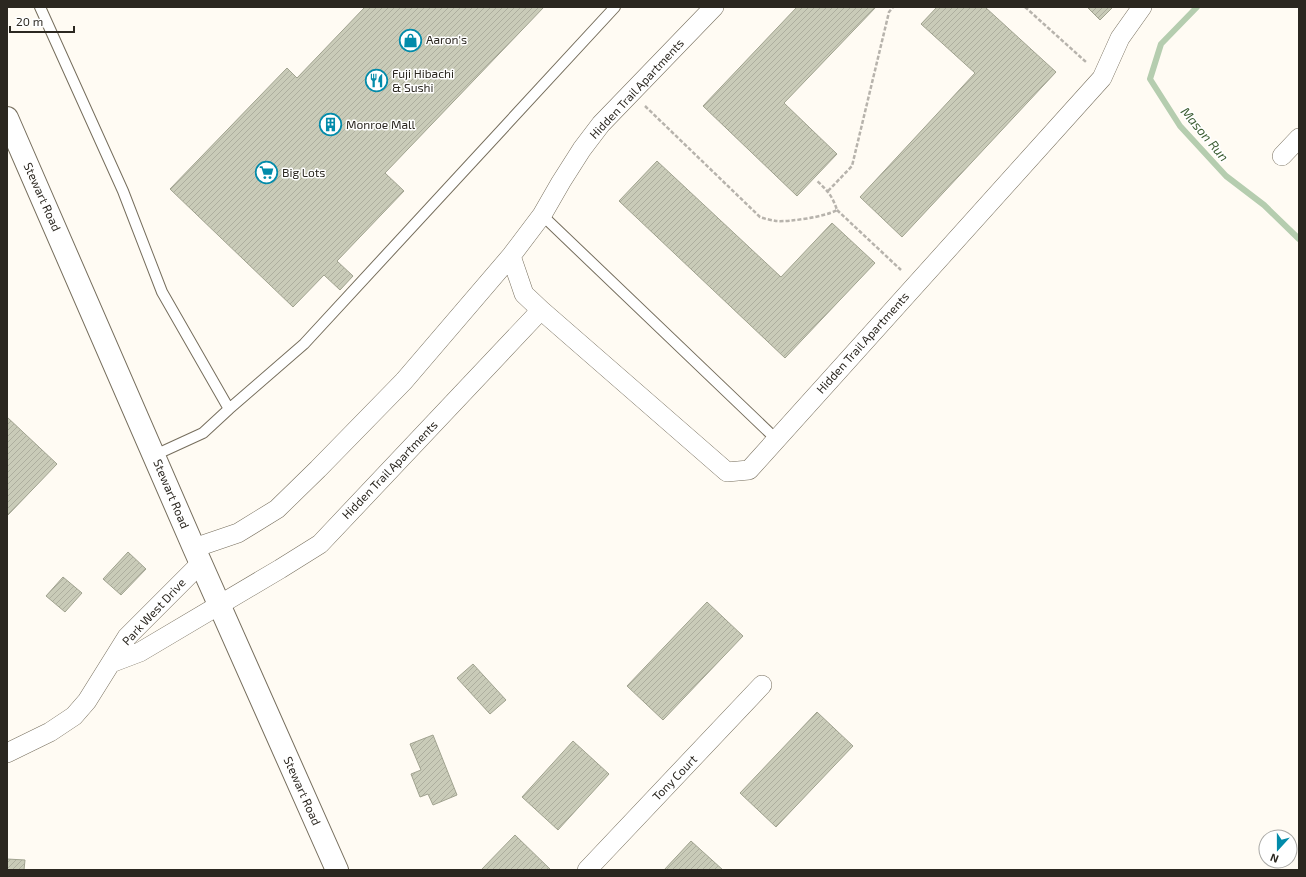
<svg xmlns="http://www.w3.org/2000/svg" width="1306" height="877" viewBox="0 0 1306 877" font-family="'Exo 2',sans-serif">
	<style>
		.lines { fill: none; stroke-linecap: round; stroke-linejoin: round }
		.stream { stroke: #b5cdaf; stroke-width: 6 }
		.building { fill: url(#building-hatch); stroke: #a0a28f }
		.lane-casing { stroke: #766e5d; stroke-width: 12 }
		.street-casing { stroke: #766e5d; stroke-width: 20 }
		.secondary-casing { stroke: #766e5d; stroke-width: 24 }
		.path { stroke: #b7b3ac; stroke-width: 2.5; stroke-dasharray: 4 2; stroke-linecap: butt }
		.lane { stroke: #fff; stroke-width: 10 }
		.street { stroke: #fff; stroke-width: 19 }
		.secondary { stroke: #fff; stroke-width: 22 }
		.labels { text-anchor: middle; stroke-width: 3; stroke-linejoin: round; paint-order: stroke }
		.poi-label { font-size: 12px; fill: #2b2720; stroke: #fff; text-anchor: start }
		.street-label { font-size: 12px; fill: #2b2720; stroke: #fff }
		.water-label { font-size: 13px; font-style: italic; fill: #3b5d32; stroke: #fff }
	</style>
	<defs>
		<pattern id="building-hatch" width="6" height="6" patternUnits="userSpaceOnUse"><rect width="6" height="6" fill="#c9cbb8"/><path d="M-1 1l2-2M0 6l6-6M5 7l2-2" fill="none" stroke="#adae9e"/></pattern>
	</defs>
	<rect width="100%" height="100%" fill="#fffbf3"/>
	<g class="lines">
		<path class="stream" d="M 1197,7 L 1161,44 L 1150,79 L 1180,126 L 1226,176 L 1264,205 L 1299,239"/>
	</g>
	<path class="building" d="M 365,7 L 544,7 L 385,173 L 404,191 L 337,261 L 353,276 L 340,290 L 324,275 L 293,307 L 170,189 L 287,68 L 297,78 Z
		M 797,7 L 876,7 L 784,103 L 837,154 L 797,196 L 703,106 Z
		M 937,7 L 985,7 L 1056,72 L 902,237 L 860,197 L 975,73 L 921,24 Z
		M 1087,7 L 1113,7 L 1100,20 Z
		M 657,161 L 781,277 L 832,223 L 875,263 L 785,358 L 619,201 Z
		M 7,417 L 57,464 L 7,516 Z
		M 128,552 L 146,569 L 121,595 L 103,579 Z
		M 63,577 L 82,593 L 65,612 L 46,596 Z
		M 707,602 L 743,636 L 663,720 L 627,686 Z
		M 473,664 L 506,700 L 490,714 L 457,678 Z
		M 817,712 L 853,746 L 776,827 L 740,793 Z
		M 433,735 L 457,795 L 433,805 L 428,794 L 420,797 L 411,774 L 421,770 L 410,744 Z
		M 573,741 L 609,774 L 558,830 L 522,797 Z
		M 515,835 L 551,870 L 481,870 Z
		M 691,841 L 723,870 L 664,870 Z
		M 7,859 L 25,860 L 24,870 L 7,870 Z"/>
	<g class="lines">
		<defs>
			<path id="lane" d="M 40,7 L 123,191 L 162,292 L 229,409 L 203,433 L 155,455
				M 542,215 L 776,439
				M 229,409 L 304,344 L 615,7"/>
			<path id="street" d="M 1282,156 L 1299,138
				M 511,256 L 524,294 L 541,310 L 727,472 L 749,470 L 1102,78 L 1120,38 L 1142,7
				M 194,548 L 238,533 L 277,509 L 318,469 L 404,381 L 511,256 L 542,215 L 561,182 L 582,149 L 601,124 L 714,7
				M 111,663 L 140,652 L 280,569 L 320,544 L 541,310
				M 7,753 L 50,732 L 74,716 L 87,701 L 127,637 L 201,563
				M 587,870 L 762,685"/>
			<path id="secondary" d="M 7,118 L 194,548 L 337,870"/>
		</defs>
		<use href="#lane" class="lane-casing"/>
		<use href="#street" class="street-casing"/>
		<use href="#secondary" class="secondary-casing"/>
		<path class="path" d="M 1025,7 L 1086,62
			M 645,106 L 760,217 C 765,219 771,220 776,221 C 789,222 825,217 837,210 C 832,195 827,190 816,180
			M 828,191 L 852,166 L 889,12 L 893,7
			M 837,210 L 901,270"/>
		<use href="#lane" class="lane"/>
		<use href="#street" class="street"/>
		<use href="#secondary" class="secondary"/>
	</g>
	<defs>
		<symbol id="shop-ring" viewBox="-11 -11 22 22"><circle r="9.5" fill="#fff" stroke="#028baa" stroke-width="1.5"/><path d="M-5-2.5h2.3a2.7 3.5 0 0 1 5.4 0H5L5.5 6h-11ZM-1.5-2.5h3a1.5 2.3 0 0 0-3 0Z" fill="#028baa"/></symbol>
		<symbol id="restaurant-ring" viewBox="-11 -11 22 22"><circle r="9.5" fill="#fff" stroke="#028baa" stroke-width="1.5"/><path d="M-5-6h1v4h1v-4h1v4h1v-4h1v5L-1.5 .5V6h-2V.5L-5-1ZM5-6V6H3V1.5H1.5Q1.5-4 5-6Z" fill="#028baa"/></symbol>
		<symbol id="building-ring" viewBox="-11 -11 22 22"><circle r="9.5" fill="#fff" stroke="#028baa" stroke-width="1.5"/><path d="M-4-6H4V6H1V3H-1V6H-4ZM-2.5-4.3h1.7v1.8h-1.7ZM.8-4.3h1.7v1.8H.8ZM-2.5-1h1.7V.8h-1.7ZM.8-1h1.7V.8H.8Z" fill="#028baa"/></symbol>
		<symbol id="supermarket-ring" viewBox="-11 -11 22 22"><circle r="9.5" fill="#fff" stroke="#028baa" stroke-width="1.5"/><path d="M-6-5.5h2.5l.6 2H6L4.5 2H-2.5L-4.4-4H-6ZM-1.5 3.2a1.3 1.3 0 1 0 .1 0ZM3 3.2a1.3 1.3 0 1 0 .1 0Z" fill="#028baa"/></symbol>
	</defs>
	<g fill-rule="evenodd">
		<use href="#shop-ring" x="398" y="28" width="25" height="25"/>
		<use href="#restaurant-ring" x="364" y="68" width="25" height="25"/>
		<use href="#building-ring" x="318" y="112" width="25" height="25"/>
		<use href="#supermarket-ring" x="254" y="160" width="25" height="25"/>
	</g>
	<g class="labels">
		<g class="poi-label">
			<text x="426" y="44">Aaron's</text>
			<text x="392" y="78">Fuji Hibachi<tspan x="392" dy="14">&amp; Sushi</tspan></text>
			<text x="346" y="129">Monroe Mall</text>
			<text x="282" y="177">Big Lots</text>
		</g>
		<g class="street-label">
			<text transform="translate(637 89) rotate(-47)" y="4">Hidden Trail Apartments</text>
			<text transform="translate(42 197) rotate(66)" y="4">Stewart Road</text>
			<text transform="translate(863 343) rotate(-48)" y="4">Hidden Trail Apartments</text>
			<text transform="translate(390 470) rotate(-46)" y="4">Hidden Trail Apartments</text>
			<text transform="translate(171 494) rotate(67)" y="4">Stewart Road</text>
			<text transform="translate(154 612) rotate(-47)" y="4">Park West Drive</text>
			<text transform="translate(675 778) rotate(-46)" y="4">Tony Court</text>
			<text transform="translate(302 791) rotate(66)" y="4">Stewart Road</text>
		</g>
		<g class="water-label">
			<text transform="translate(1205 134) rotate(50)" y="5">Mason Run</text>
		</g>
	</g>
	<rect width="1306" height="877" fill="none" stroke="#2b2720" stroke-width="16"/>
	<g transform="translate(1278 849) rotate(201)"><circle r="19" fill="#ffffff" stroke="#aaa9a6"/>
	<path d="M0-3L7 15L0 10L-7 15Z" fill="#028baa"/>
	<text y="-6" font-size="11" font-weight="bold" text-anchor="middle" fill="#2b2720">N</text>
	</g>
	<path d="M10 26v6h64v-6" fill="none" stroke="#2b2720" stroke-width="2"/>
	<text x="16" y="26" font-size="12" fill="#2b2720" stroke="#ffffff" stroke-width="3" paint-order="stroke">20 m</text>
</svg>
